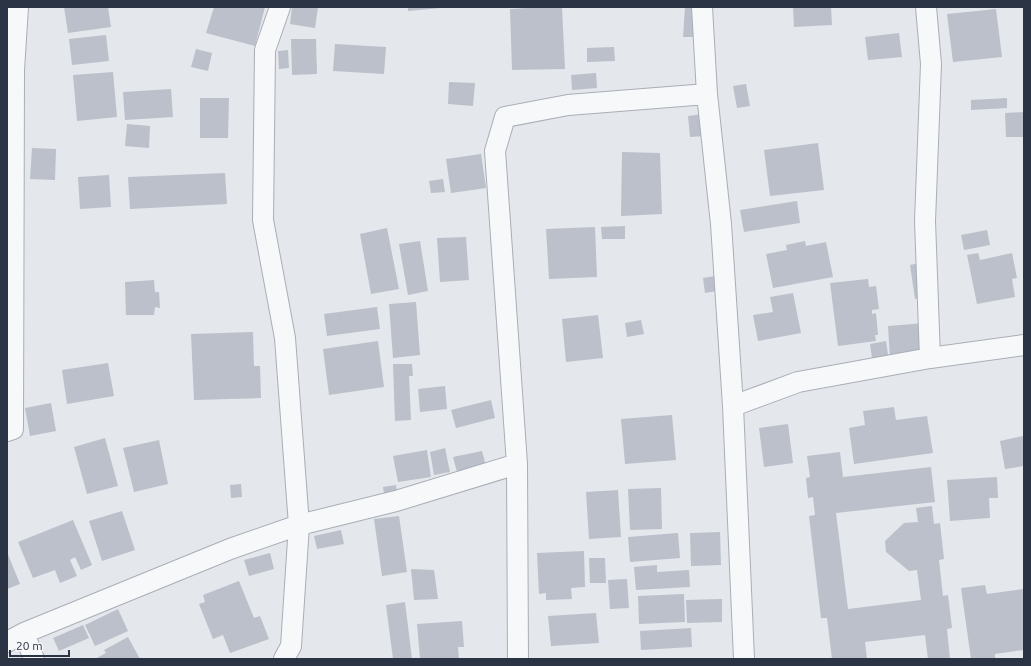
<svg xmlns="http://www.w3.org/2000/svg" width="1031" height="666" viewBox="0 0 1031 666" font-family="Ubuntu,sans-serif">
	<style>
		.building { fill: #bbc0ca }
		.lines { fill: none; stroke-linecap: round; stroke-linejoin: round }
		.street-casing { stroke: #a9aeb7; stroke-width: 22 }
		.street { stroke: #f7f8fa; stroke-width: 20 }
	</style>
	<rect width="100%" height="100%" fill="#e4e7ec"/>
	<path class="building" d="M 64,7 L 108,7 L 111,27 L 68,33 Z
		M 214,7 L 265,7 L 255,46 L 206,33 Z
		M 292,7 L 318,7 L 315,28 L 290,24 Z
		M 408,7 L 441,7 L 441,8 L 408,11 Z
		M 544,7 L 562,7 L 565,69 L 512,70 L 510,9 Z
		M 685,7 L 699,8 L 697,37 L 683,37 Z
		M 793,7 L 831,7 L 832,25 L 794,27 Z
		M 996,9 L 1002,57 L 953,62 L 947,14 Z
		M 899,33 L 902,57 L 868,60 L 865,37 Z
		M 106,35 L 109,61 L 72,65 L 69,39 Z
		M 291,39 L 316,39 L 317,74 L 292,75 Z
		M 335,44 L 386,47 L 384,74 L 333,71 Z
		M 614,47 L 615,61 L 587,62 L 587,48 Z
		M 196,49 L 212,53 L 208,71 L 191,67 Z
		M 288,50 L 289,68 L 279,69 L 278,51 Z
		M 113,72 L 117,117 L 77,121 L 73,75 Z
		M 596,73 L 597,88 L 572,90 L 571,75 Z
		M 449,82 L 475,83 L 473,106 L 448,104 Z
		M 746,84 L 750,106 L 737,108 L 733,86 Z
		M 171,89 L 173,117 L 125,120 L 123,92 Z
		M 200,98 L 229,98 L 228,138 L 200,138 Z
		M 1007,98 L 1007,108 L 971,110 L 971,100 Z
		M 1024,112 L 1024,137 L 1006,137 L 1005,113 Z
		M 702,114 L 704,136 L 690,137 L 688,116 Z
		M 127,124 L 150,126 L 149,148 L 125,146 Z
		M 818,143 L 824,190 L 770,196 L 764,150 Z
		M 32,148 L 56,149 L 55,180 L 30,179 Z
		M 622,152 L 660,153 L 662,214 L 621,216 Z
		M 481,154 L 486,188 L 451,193 L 446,159 Z
		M 225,173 L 227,204 L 130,209 L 128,177 Z
		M 109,175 L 111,207 L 80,209 L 78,177 Z
		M 443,179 L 445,192 L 431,193 L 429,181 Z
		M 797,201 L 800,223 L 744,232 L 740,210 Z
		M 625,226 L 625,239 L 602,239 L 601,227 Z
		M 595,227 L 597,277 L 549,279 L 546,229 Z
		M 387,228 L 399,289 L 371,294 L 360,234 Z
		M 987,230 L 990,245 L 964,250 L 961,235 Z
		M 466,237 L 469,280 L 440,282 L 437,238 Z
		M 420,241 L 428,291 L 408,295 L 399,244 Z
		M 805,241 L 806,246 L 826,242 L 833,277 L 773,288 L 766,254 L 787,250 L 786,245 Z
		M 978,253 L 980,260 L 1012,253 L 1017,278 L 1012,279 L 1015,297 L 977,304 L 967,255 Z
		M 919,263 L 924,298 L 915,299 L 910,265 Z
		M 715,276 L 717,291 L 705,293 L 703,278 Z
		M 868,279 L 869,287 L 876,286 L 879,309 L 872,310 L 872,314 L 876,313 L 878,335 L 875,335 L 876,341 L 838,346 L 830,283 Z
		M 154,280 L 155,292 L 159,292 L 160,308 L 155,307 L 154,315 L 126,315 L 125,282 Z
		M 793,293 L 801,333 L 758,341 L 753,315 L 773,312 L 770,297 Z
		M 416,302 L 420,355 L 393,358 L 389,304 Z
		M 377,307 L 380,329 L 327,336 L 324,314 Z
		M 598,315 L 603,358 L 566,362 L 562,319 Z
		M 641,320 L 644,334 L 627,337 L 625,323 Z
		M 925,323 L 928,355 L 890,358 L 888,326 Z
		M 253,332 L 254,366 L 260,366 L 261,398 L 194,400 L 191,334 Z
		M 378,341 L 384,387 L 329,395 L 323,349 Z
		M 886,341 L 888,355 L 872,358 L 870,344 Z
		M 108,363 L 114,396 L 67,404 L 62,370 Z
		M 393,364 L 412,364 L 413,376 L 409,376 L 411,420 L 395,421 Z
		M 445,386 L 447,409 L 420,412 L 418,389 Z
		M 491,400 L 495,418 L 456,428 L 451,410 Z
		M 51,403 L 56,431 L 30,436 L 25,408 Z
		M 894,407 L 896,420 L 927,416 L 933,453 L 854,464 L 849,428 L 865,425 L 863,411 Z
		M 672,415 L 676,460 L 625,464 L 621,419 Z
		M 788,424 L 793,463 L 764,467 L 759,428 Z
		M 1023,436 L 1024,466 L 1005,469 L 1000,441 Z
		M 105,438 L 118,486 L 87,494 L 74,447 Z
		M 159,440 L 168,484 L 134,492 L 123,448 Z
		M 445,448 L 450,472 L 434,475 L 430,452 Z
		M 427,450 L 431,477 L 398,482 L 393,456 Z
		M 482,451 L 486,466 L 457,472 L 453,457 Z
		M 840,452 L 843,477 L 931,467 L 935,502 L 836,513 L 848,609 L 921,600 L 917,570 L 909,571 L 886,552 L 885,541 L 904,523 L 918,522 L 916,508 L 932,506 L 934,524 L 940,523 L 944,559 L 939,560 L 943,596 L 948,595 L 952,628 L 947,629 L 950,659 L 928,659 L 925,635 L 865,642 L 867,659 L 832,659 L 827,618 L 821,618 L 809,516 L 815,515 L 813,497 L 808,498 L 806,478 L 810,477 L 807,456 Z
		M 997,477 L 998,498 L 989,498 L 990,518 L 950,521 L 947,480 Z
		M 241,484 L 242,497 L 231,498 L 230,485 Z
		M 396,485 L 397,492 L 384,494 L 383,487 Z
		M 661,488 L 662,529 L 630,530 L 628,489 Z
		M 618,490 L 621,537 L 589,539 L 586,492 Z
		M 122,511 L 135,550 L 102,561 L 89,521 Z
		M 399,516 L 407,572 L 382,576 L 374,519 Z
		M 73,520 L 92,565 L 81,570 L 75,557 L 70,560 L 77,576 L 60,583 L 55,570 L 33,578 L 18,542 Z
		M 341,530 L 344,544 L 317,549 L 314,536 Z
		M 720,532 L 721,565 L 691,566 L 690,533 Z
		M 678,533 L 680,558 L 630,562 L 628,537 Z
		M 584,551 L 585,587 L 571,588 L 572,599 L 546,600 L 546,593 L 539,594 L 537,553 Z
		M 7,552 L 20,584 L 7,589 Z
		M 270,553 L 274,569 L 249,576 L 244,560 Z
		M 589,558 L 605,558 L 606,583 L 590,583 Z
		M 657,565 L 657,572 L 689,570 L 690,587 L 636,590 L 634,567 Z
		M 411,569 L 434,570 L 438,599 L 414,600 Z
		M 627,579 L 629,608 L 610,609 L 608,580 Z
		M 239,581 L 254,618 L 260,616 L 269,639 L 230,653 L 223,635 L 213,639 L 199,604 L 205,602 L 203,595 Z
		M 985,585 L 987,594 L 1024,589 L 1024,650 L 995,654 L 995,659 L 971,659 L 961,588 Z
		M 684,594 L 685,622 L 639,624 L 638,596 Z
		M 722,599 L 722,622 L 687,623 L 686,600 Z
		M 405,602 L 412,659 L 393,659 L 386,605 Z
		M 118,609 L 128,631 L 95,646 L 85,625 Z
		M 596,613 L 599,643 L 551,646 L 548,616 Z
		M 462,621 L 464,647 L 458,647 L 459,659 L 420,659 L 417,624 Z
		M 83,625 L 89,638 L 59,651 L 53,638 Z
		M 691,628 L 692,647 L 641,650 L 640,631 Z
		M 128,637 L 140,659 L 95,659 L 106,653 L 104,650 Z"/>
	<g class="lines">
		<defs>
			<path id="street" d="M 280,7 L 265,50 L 263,220 L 285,338 L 299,525 L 291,646 L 284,659
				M 702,7 L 707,94 L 721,224 L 733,406
				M 930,358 L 1024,345
				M 7,431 L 13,429 L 14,70 L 18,7
				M 24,633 L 34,659
				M 7,642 L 24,633 L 230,549 L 299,525 L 396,501 L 517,464
				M 518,659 L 517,464 L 495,151 L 505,117 L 568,105 L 707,94
				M 744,659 L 733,406 L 798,382 L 930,358 L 925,221 L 931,64 L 926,7"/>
		</defs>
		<use href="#street" class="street-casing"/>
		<use href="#street" class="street"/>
	</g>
	<rect width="1031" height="666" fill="none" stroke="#2b3445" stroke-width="16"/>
	<path d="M10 650v6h59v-6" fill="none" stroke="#2b3445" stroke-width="2"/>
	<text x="16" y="650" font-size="12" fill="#2b3445" stroke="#f4f6f9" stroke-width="3" paint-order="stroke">20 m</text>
</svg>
